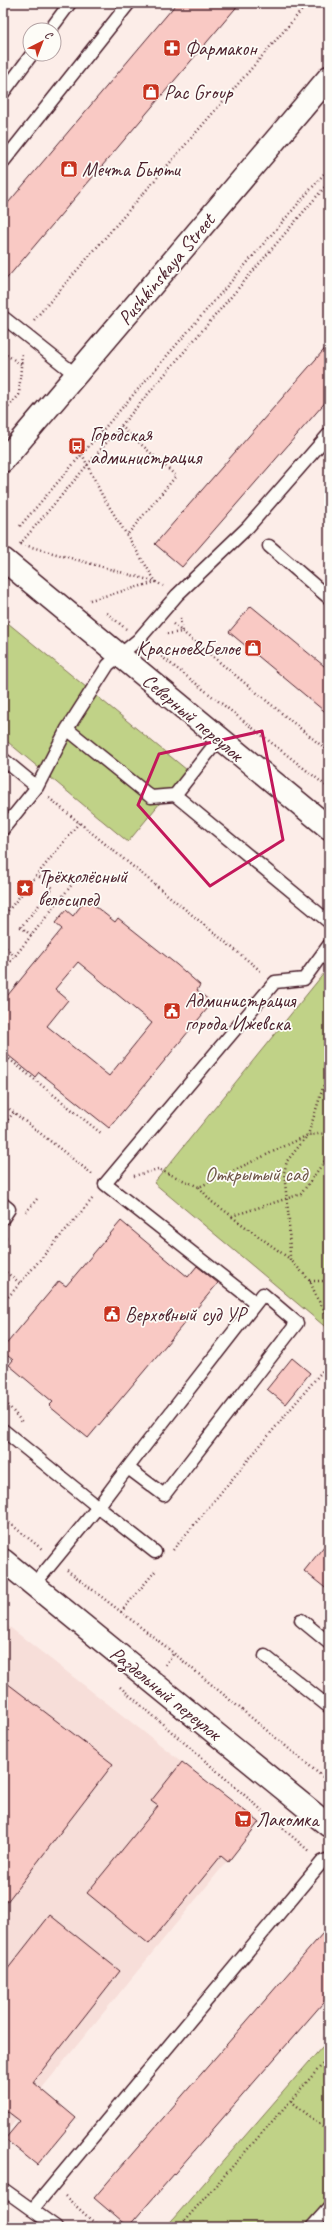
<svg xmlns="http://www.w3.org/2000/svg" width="332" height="2230" viewBox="0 0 332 2230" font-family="Caveat,sans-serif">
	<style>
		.built { fill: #f7ded9 }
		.green { fill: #c0d287; stroke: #857859 }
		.building { fill: #f9c9c4; stroke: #4a1f2b; fill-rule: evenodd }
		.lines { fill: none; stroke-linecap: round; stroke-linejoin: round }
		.service-casing { stroke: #4a1f2b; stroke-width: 15 }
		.minor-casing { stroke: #4a1f2b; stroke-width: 25 }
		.tertiary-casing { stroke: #4a1f2b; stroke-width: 25 }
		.primary-casing { stroke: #4a1f2b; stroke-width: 25 }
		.path { stroke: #4a1f2b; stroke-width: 2.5; stroke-dasharray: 1 3; stroke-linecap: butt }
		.service { stroke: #fdfcf7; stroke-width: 12 }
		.minor { stroke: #fdfcf7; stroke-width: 22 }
		.tertiary { stroke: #fdfcf7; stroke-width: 22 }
		.primary { stroke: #fdfcf7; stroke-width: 22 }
		.marked { fill: none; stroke: #c2185b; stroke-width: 3; stroke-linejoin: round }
		.labels { text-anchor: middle; stroke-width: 3.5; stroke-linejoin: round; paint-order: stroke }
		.poi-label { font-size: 20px; fill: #4a1f2b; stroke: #fdfcf7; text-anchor: start }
		.street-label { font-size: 20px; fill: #4a1f2b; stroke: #fdfcf7 }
		.park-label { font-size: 20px; fill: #6d5547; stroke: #fdfcf7 }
	</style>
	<rect width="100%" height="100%" fill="#fcede8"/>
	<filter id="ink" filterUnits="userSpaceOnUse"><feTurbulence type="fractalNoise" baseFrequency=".025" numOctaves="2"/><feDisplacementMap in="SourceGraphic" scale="8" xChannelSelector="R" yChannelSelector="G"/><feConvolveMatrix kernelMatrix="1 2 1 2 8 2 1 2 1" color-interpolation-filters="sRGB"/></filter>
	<g filter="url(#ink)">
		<path class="built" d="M 3,1622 L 259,1822 L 3,2136 Z"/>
		<path class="green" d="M 3,619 L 187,770 L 128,842 L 3,738 Z
			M 329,967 L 329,1330 L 154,1183 Z
			M 329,2039 L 329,2199 L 304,2227 L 166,2227 Z"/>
		<path class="building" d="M 177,3 L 240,3 L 3,283 L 3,209 Z
			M 329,344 L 329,398 L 182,567 L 155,544 Z
			M 251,606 L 329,670 L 329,715 L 229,632 Z
			M 86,899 L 115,922 L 118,918 L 177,965 L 200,985 L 197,990 L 212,1003 L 109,1128 L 39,1072 L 35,1077 L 3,1051 L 3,1001 L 62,929 L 55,923 L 66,910 L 73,916 ZM 78,962 L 152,1023 L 109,1076 L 47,1026 L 68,1000 L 55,989 Z
			M 121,1221 L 188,1277 L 197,1266 L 218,1283 L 88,1438 L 49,1406 L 53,1402 L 9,1365 L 13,1360 L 3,1352 L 3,1348 L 59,1281 L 66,1286 Z
			M 292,1358 L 310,1373 L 285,1404 L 267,1389 Z
			M 329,1540 L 329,1591 L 304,1571 Z
			M 3,1680 L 113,1764 L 3,1907 Z
			M 182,1762 L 259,1822 L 228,1862 L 221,1856 L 149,1944 L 87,1893 L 158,1806 L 151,1801 Z
			M 50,1915 L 120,1971 L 33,2082 L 76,2118 L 37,2165 L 5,2139 L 20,2121 L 3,2108 L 3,1975 Z
			M 329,1926 L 329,1996 L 128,2227 L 94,2198 Z"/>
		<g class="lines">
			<defs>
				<path id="service" d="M 50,30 L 70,3
					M 3,93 L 32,54
					M 3,162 L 129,3
					M 3,317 L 76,375
					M 269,546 L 329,598
					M 67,729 L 151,797 L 175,795 L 329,922
					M 3,759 L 37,787
					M 175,795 L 219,739
					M 3,829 L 37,787 L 67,729 L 108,665 L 139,639 L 177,595 L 248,527 L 329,434
					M 3,1204 L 9,1209 L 3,1218
					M 256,1303 L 105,1184 L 275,982 L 304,979 L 329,945
					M 3,1430 L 98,1507 L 34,1585
					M 128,1468 L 164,1495 L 297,1323 L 263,1294 L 119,1479 L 98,1507 L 155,1552
					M 301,1620 L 329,1643
					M 265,1656 L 329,1707
					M 3,2189 L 56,2227
					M 32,2210 L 322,1862 L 329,1859
					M 312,2227 L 329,2208"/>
				<path id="minor" d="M 3,1560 L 329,1826"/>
				<path id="tertiary" d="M 3,559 L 329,828"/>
				<path id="primary" d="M 3,461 L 329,77"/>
			</defs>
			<use href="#service" class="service-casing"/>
			<use href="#minor" class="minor-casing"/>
			<use href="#tertiary" class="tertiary-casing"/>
			<use href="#primary" class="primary-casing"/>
			<path class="path" d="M 34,320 L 308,3
				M 3,353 L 21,364
				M 3,413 L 19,395 L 22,353
				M 121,426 L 176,476 L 127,535
				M 82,454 L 102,495 L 156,582
				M 20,526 L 329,168
				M 20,544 L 329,182
				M 21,544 L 156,582
				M 90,600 L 156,582 L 163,586
				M 107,613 L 126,629
				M 180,618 L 182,631
				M 173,624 L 329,752
				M 167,634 L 182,632
				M 152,649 L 329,788
				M 49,798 L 262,972
				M 3,917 L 79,823
				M 31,935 L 21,927 L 53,888 L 37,875
				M 3,945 L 15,956
				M 3,971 L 78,877
				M 3,1054 L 102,1134
				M 329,1062 L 327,1075 L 308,1135 L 287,1161 L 284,1173 L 289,1220 L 290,1259 L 310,1281 L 317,1298 L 329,1318
				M 3,1104 L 92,1174
				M 3,1126 L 14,1112
				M 134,1176 L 158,1169 L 199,1187 L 308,1135 L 329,1133
				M 199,1187 L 212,1202 L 232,1216 L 301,1194 L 329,1155
				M 26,1212 L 37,1199
				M 232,1217 L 290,1259
				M 3,1241 L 8,1235
				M 3,1270 L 20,1283
				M 310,1281 L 329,1281
				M 3,1303 L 94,1197
				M 3,1399 L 22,1422
				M 3,1518 L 42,1549
				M 173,1550 L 329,1363
				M 67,1570 L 165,1646 L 329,1782
				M 121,1612 L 157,1569
				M 165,1665 L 174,1653
				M 120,1687 L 310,1852
				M 291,2101 L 329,2132
				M 65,2196 L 99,2227
				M 179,2227 L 329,2057"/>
			<use href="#service" class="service"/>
			<use href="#minor" class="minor"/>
			<use href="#tertiary" class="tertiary"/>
			<use href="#primary" class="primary"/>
		</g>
	</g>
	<path class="marked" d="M 262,731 L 283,840 L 210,886 L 138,805 L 159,754 Z"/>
	<defs>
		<symbol id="pharmacy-square" viewBox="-11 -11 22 22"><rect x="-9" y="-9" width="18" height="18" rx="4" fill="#c8321e" stroke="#fdfcf7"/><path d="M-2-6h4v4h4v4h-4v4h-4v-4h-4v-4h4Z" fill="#fff"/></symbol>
		<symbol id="shop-square" viewBox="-11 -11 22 22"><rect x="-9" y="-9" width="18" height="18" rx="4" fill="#c8321e" stroke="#fdfcf7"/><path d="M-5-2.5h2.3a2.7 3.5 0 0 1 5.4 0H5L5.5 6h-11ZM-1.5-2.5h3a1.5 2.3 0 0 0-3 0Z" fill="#fff"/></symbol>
		<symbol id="bus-square" viewBox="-11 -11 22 22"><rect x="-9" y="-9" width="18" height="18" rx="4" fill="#c8321e" stroke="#fdfcf7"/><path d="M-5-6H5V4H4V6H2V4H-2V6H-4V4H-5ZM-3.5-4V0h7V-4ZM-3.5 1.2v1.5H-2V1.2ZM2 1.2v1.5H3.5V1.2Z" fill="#fff"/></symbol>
		<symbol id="sight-square" viewBox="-11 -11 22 22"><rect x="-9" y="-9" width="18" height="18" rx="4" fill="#c8321e" stroke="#fdfcf7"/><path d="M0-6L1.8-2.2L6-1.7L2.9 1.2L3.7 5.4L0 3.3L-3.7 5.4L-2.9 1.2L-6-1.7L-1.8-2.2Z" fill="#fff"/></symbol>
		<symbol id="civic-square" viewBox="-11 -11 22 22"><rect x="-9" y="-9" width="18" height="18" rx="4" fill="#c8321e" stroke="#fdfcf7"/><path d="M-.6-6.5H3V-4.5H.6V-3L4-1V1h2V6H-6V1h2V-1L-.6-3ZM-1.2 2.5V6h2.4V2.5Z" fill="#fff"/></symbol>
		<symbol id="supermarket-square" viewBox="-11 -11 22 22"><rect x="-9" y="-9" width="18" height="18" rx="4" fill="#c8321e" stroke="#fdfcf7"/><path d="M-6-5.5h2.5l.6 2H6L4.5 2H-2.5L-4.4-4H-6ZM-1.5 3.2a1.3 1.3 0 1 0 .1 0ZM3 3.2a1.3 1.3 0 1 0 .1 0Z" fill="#fff"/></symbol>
	</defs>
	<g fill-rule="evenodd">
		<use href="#pharmacy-square" x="162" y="38" width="20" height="20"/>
		<use href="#shop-square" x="141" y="82" width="20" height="20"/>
		<use href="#shop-square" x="59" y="159" width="20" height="20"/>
		<use href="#bus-square" x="67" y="436" width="20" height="20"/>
		<use href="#shop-square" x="243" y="638" width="20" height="20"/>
		<use href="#sight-square" x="15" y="878" width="20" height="20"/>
		<use href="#civic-square" x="162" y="1001" width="20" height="20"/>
		<use href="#civic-square" x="102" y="1304" width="20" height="20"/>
		<use href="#supermarket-square" x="233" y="1809" width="20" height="20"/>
	</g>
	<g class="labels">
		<g class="poi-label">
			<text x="185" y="55">Фармакон</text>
			<text x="164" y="99">Pac Group</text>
			<text x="82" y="176">Мечта Бьюти</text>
			<text x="90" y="441">Городская<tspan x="90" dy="23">администрация</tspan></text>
			<text x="240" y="655" text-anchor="end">Красное&amp;Белое</text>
			<text x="38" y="883">Трёхколёсный<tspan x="38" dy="23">велосипед</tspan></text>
			<text x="185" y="1007">Администрация<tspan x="185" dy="23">города Ижевска</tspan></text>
			<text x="125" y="1321">Верховный суд УР</text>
			<text x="256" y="1826">Лакомка</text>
		</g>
		<g class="street-label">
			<text transform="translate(166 269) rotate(-50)" y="7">Pushkinskaya Street</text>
			<text transform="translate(193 717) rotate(40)" y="7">Северный переулок</text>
			<text transform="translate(166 1693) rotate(39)" y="7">Раздельный переулок</text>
		</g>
		<g class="park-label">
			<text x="256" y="1181">Открытый сад</text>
		</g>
	</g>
	<rect width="332" height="2230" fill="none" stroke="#fdfcf7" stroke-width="16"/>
	<rect x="8" y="8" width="316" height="2214" fill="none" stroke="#4a1f2b" stroke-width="1.5" filter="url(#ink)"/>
	<g transform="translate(42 42) rotate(42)"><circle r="19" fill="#fdfcf7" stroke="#b5a4a5"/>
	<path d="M0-3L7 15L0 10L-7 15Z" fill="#c8321e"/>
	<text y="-6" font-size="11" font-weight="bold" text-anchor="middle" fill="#4a1f2b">С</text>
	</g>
</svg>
